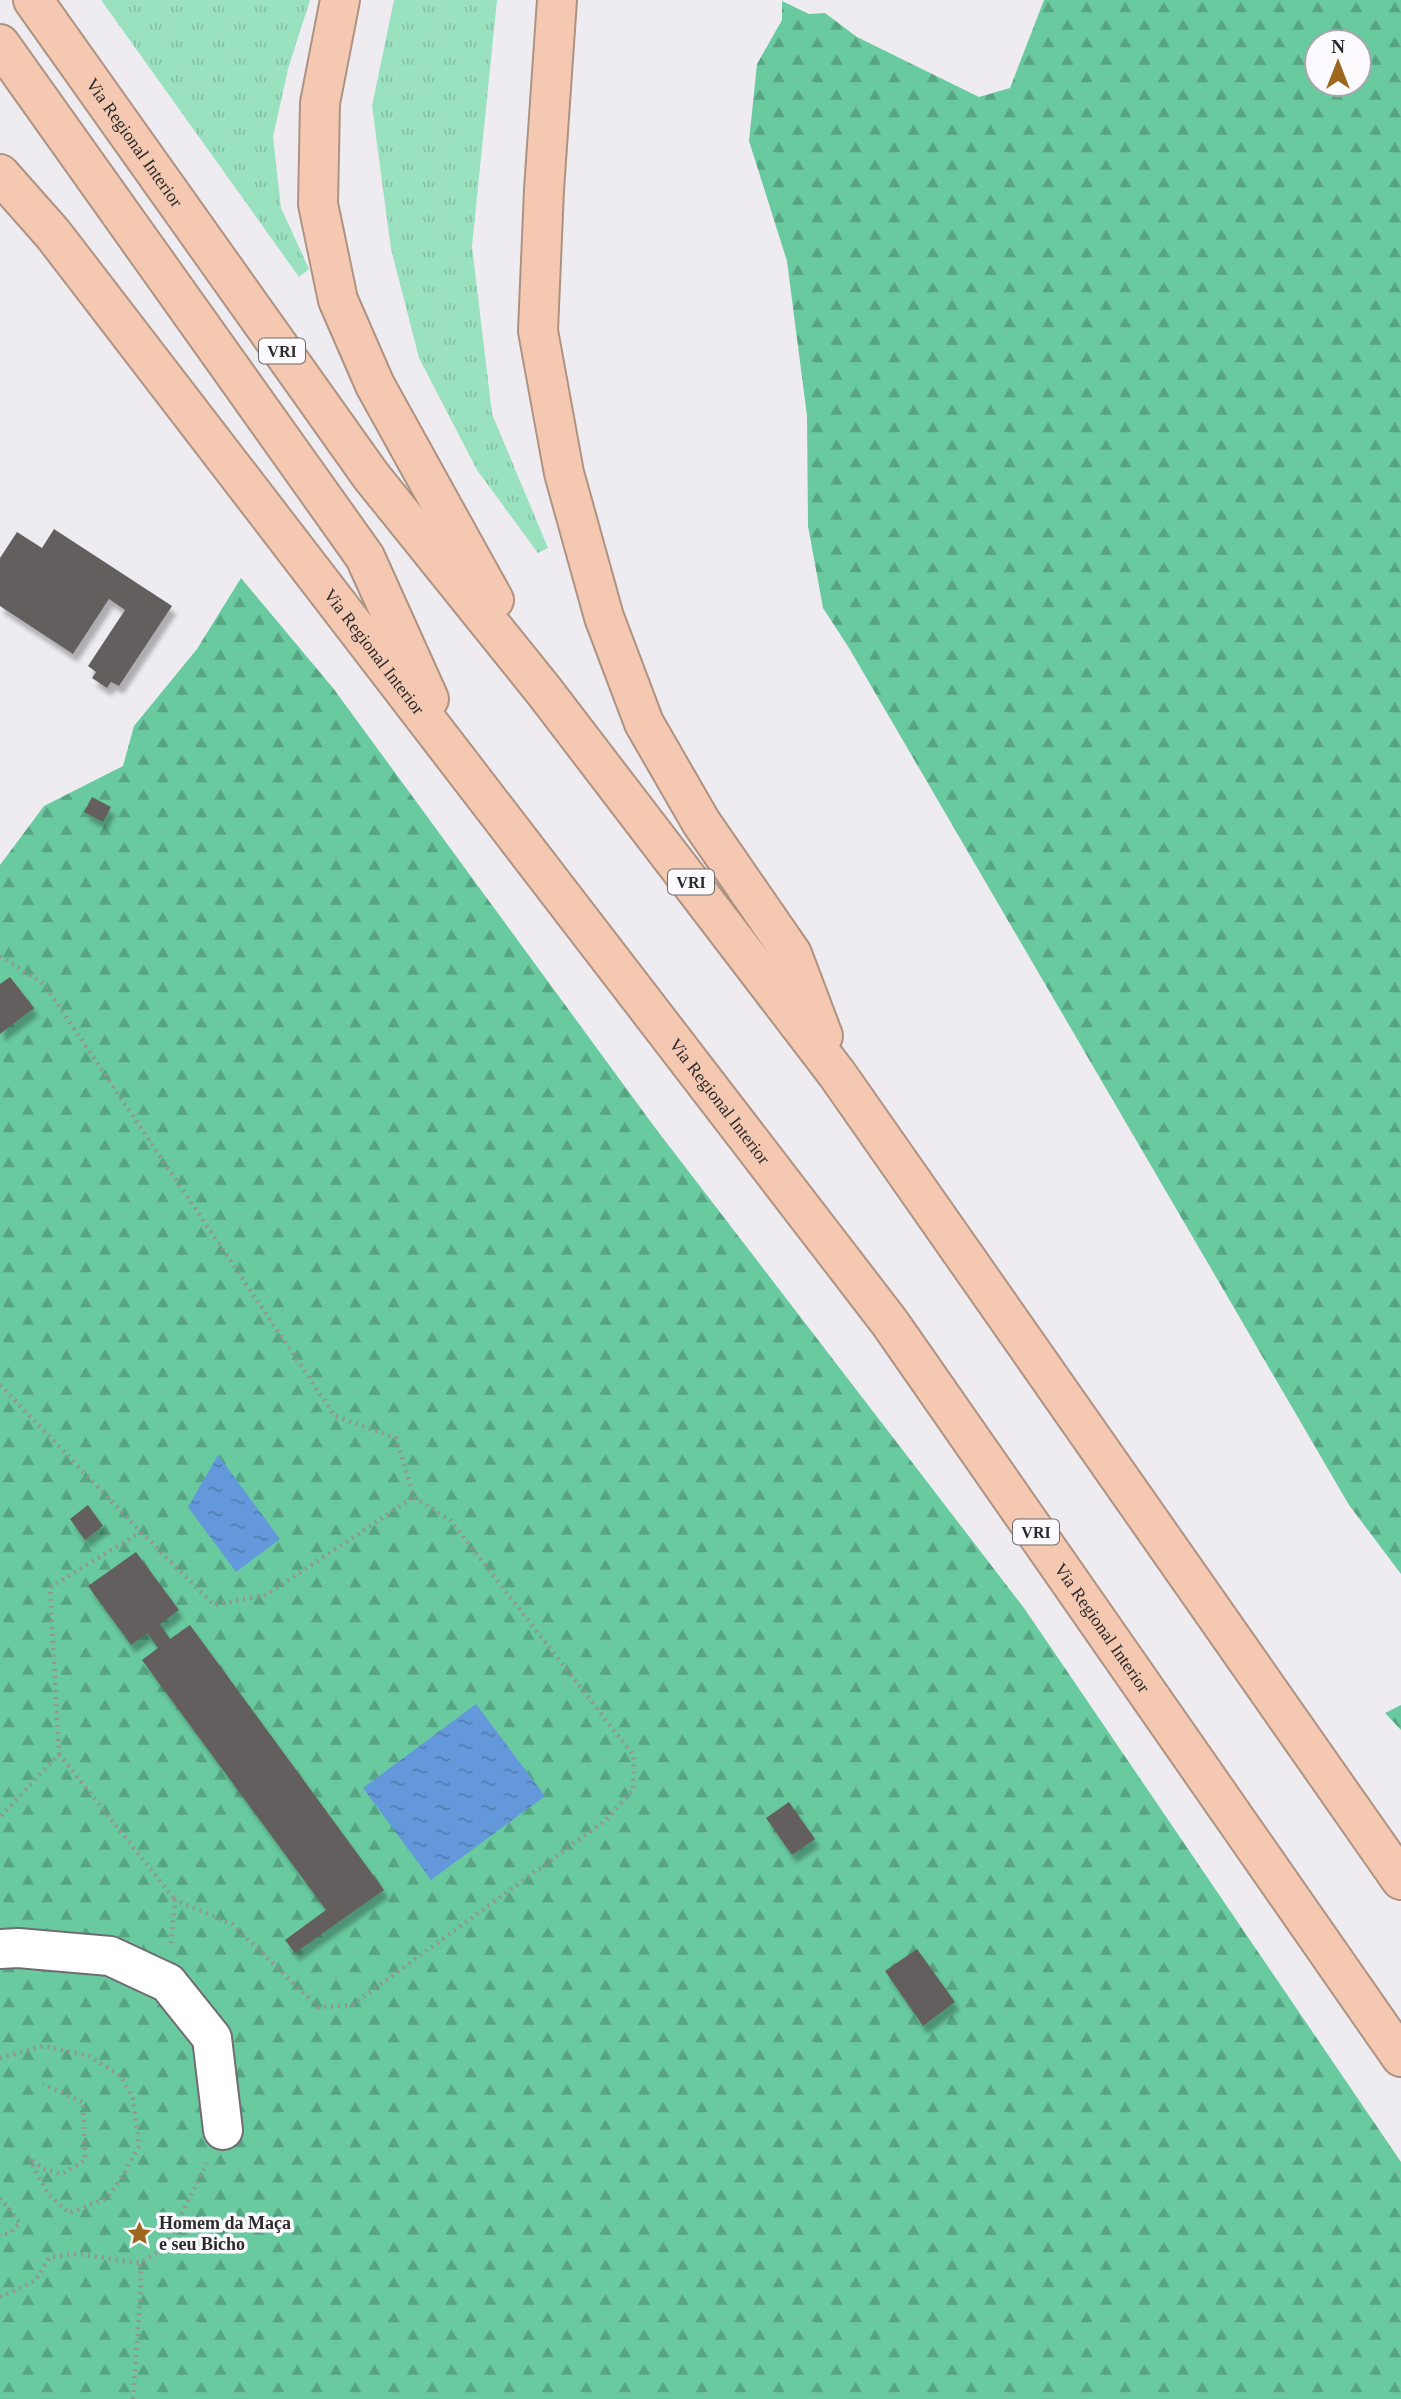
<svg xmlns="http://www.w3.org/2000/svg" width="1401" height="2399" viewBox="0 0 1401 2399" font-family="Georgia,serif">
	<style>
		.grass { fill: url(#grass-tufts) }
		.forest { fill: url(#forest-firs); fill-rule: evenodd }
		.water { fill: url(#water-ripples) }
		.building { fill: #645f5e; filter: url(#shadow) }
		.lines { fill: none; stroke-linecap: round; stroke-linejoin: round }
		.street-casing { stroke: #6f6d71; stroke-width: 42 }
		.highway-casing { stroke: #ae9282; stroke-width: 42 }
		.path { stroke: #959396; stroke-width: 4.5; stroke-dasharray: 2 5; stroke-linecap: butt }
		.street { stroke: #fff; stroke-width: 38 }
		.highway { stroke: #f5c9b1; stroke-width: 38 }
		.labels { text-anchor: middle; stroke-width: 7; stroke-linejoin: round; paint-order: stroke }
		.shield { fill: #fcfafe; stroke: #6a696b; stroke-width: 2 }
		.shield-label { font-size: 16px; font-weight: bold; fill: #2b2b2c }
		.street-label { font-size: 18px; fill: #2b2b2c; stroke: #fcfafe }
		.poi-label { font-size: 18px; font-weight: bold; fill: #2b2b2c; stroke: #fcfafe; text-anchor: start }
	</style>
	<defs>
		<pattern id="grass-tufts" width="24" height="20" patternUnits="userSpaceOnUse" patternTransform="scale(1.75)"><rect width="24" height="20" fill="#9ae1bf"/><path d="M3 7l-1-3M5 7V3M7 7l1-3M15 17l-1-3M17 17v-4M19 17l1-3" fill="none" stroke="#85c1a4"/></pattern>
		<pattern id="forest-firs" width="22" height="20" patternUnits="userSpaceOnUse" patternTransform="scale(1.75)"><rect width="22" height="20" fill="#69ca9f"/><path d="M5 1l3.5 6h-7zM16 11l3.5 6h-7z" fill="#57a482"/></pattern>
		<pattern id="water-ripples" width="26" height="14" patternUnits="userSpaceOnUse" patternTransform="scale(1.75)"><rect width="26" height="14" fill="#6399da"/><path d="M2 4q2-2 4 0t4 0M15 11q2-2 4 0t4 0" fill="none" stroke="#527db1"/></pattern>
		<filter id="shadow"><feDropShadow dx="4.5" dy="8" stdDeviation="2" flood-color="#0004"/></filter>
	</defs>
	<rect width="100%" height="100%" fill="#efecf1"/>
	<path class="grass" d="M 101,0 L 310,0 L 288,69 L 273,137 L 281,208 L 309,269 L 299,277 Z
		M 394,0 L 497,0 L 472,246 L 492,414 L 548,548 L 538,553 L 477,470 L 419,358 L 391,249 L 372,106 Z"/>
	<path class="forest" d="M 1044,0 L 1401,0 L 1401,1574 L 1349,1505 L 849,648 L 823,608 L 808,526 L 807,416 L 787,261 L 749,141 L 757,64 L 782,20 L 782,1 L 809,14 L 825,13 L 857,37 L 979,97 L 1010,88 ZM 1359,42 L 1359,84 L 1317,84 L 1317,42 Z
		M 241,578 L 333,688 L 656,1129 L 1024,1608 L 1401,2162 L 1401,2399 L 0,2399 L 0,865 L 44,806 L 123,766 L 134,726 L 197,649 Z
		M 1401,1705 L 1401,1730 L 1385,1713 Z"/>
	<path class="water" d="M 218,1455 L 280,1539 L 236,1572 L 188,1507 Z
		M 476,1704 L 545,1796 L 431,1880 L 363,1788 Z"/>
	<path class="building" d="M 54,529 L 172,606 L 119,686 L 111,682 L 107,688 L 92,678 L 96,672 L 88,666 L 125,610 L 109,599 L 73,654 L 0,606 L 0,558 L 17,532 L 42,548 Z
		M 92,797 L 111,807 L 103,822 L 84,812 Z
		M 10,977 L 34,1008 L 0,1034 L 0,984 Z
		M 88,1505 L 103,1526 L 85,1540 L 70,1519 Z
		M 136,1552 L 179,1610 L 160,1624 L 170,1639 L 190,1625 L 384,1890 L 295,1953 L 285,1940 L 326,1910 L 142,1660 L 158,1648 L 147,1633 L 131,1645 L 88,1586 Z
		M 789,1802 L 815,1839 L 792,1855 L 766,1818 Z
		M 917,1949 L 955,2002 L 923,2026 L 885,1971 Z"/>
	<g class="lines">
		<defs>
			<path id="street" d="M 0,1949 L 18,1948 L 110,1956 L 168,1983 L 212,2038 L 223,2130"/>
			<g id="highway">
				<path id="s1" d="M 33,0 L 371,476 L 544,691 L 837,1074 L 1401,1880"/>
				<path d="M 340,0 L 320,103 L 318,204 L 338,300 L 375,385 L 494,600"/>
				<path d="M 557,0 L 544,190 L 538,331 L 564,473 L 604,617 L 644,723 L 701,822 L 792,954 L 823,1036"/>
				<path d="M 0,44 L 365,557 L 429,699"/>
				<path id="s2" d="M 0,174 L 53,234 L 890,1323 L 1401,2057"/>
			</g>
		</defs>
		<use href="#street" class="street-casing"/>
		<use href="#highway" class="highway-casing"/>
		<path class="path" d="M 0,956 L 44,984 L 335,1416 L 396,1438 L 414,1497 L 450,1520 L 634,1756 L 633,1790 L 606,1820 L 352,2005 L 318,2007 L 232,1924 L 175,1900 L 171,1944
			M 0,1385 L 141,1532 L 50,1587 L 59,1754 L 0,1817
			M 141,1532 L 214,1605 L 266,1595 L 414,1497
			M 59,1754 L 175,1900
			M 0,2058 L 44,2046 L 89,2056 L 121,2076 L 133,2099 L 139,2146 L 125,2172 L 107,2198 L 69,2213 L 48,2194 L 29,2158 L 44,2169 L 62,2174 L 85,2160 L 83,2102 L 43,2084
			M 0,2198 L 20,2223 L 10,2233 L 0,2235
			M 0,2297 L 35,2281 L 50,2257 L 77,2254 L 140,2263 L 165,2247 L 207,2163
			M 133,2399 L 141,2288 L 140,2263"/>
		<use href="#street" class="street"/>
		<use href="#highway" class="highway"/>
	</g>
	<defs>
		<symbol id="sight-bare" viewBox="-9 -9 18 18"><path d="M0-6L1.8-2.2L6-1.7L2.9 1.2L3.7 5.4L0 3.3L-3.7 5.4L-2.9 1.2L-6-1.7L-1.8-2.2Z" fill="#9d6720" stroke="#fcfafe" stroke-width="2.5" paint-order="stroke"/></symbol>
	</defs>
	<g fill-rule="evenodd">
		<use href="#sight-bare" x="122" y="2216" width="35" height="35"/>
	</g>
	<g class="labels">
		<g class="shield">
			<rect x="259" y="338.5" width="46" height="25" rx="5"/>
			<rect x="668" y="869.5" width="46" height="25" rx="5"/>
			<rect x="1013" y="1519.5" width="46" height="25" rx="5"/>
		</g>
		<g class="shield-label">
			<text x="282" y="357">VRI</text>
			<text x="691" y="888">VRI</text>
			<text x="1036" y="1538">VRI</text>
		</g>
		<g class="street-label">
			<text dy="6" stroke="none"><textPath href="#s1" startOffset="175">Via Regional Interior</textPath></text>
			<text dy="6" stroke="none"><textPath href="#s2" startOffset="607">Via Regional Interior</textPath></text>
			<text dy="6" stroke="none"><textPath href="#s2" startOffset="1174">Via Regional Interior</textPath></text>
			<text dy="6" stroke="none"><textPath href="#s2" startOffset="1825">Via Regional Interior</textPath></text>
		</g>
		<g class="poi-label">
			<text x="159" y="2229">Homem da Maça<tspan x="159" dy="21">e seu Bicho</tspan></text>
		</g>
	</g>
	<g transform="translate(1338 63)"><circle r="33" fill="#fcfafe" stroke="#a8a7aa" stroke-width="2"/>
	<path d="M0-5L12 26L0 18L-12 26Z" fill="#9d6720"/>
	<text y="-10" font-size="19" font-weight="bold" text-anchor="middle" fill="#2b2b2c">N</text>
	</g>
</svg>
